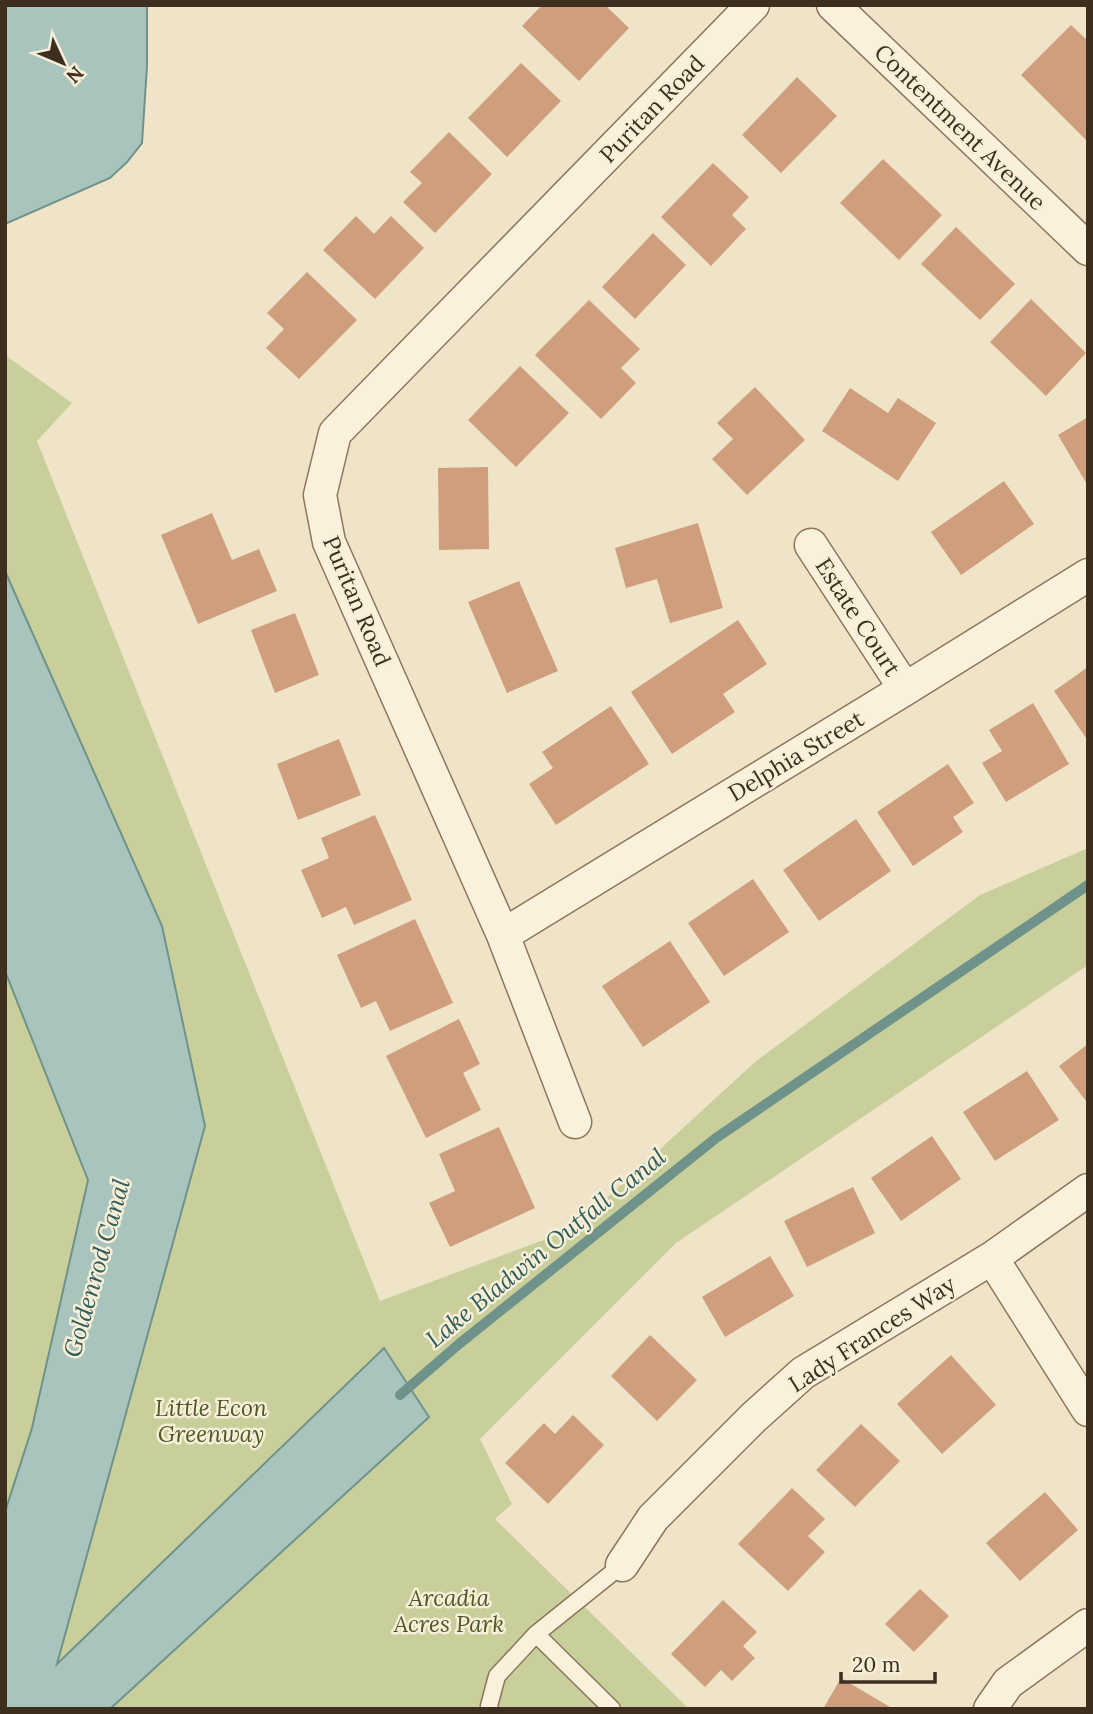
<svg xmlns="http://www.w3.org/2000/svg" width="1093" height="1714" viewBox="0 0 1093 1714" font-family="Lora,serif">
	<style>
		.green { fill: #c9cf9b }
		.water { fill: #a9c4bc; stroke: #6f938a; stroke-width: 2 }
		.lines { fill: none; stroke-linecap: round; stroke-linejoin: round }
		.stream { stroke: #6f938a; stroke-width: 10 }
		.building { fill: #cf9f7d }
		.lane-casing { stroke: #8d765c; stroke-width: 19 }
		.street-casing { stroke: #8d765c; stroke-width: 35 }
		.lane { stroke: #faf1dc; stroke-width: 16 }
		.street { stroke: #faf1dc; stroke-width: 32 }
		.labels { text-anchor: middle; stroke-width: 5; stroke-linejoin: round; paint-order: stroke }
		.street-label { font-size: 23px; fill: #3d2e20; stroke: #f7eed8 }
		.park-label { font-size: 23px; font-style: italic; fill: #4d5a26; stroke: #f7eed8 }
		.water-label { font-size: 24px; font-style: italic; fill: #2f5d5a; stroke: #f7eed8 }
	</style>
	<rect width="100%" height="100%" fill="#f0e4c8"/>
	<path class="green" d="M 5,355 L 72,403 L 37,441 L 380,1301 L 573,1229 L 755,1062 L 980,895 L 1088,848 L 1088,965 L 676,1243 L 480,1439 L 512,1504 L 495,1519 L 689,1709 L 5,1709 Z"/>
	<path class="water" d="M 5,5 L 147,5 L 147,66 L 142,143 L 127,162 L 110,178 L 5,224 Z
		M 5,571 L 162,926 L 205,1126 L 57,1664 L 384,1348 L 429,1417 L 110,1709 L 5,1709 L 5,1512 L 32,1428 L 88,1180 L 5,971 Z"/>
	<g class="lines">
		<path class="stream" d="M 400,1395 L 459,1344 L 716,1138 L 1088,885"/>
	</g>
	<path class="building" d="M 542,5 L 605,5 L 629,28 L 579,81 L 522,26 Z
		M 1071,25 L 1088,41 L 1088,142 L 1021,75 Z
		M 521,63 L 561,101 L 507,157 L 468,118 Z
		M 797,77 L 837,116 L 781,173 L 742,135 Z
		M 449,132 L 492,174 L 435,233 L 403,202 L 422,183 L 410,172 Z
		M 883,159 L 942,215 L 899,260 L 840,203 Z
		M 713,163 L 749,197 L 732,215 L 746,229 L 711,266 L 661,217 Z
		M 356,216 L 374,234 L 391,216 L 424,248 L 375,299 L 323,250 Z
		M 956,227 L 1015,284 L 980,320 L 921,264 Z
		M 653,233 L 686,265 L 635,319 L 602,287 Z
		M 307,272 L 357,320 L 299,379 L 266,348 L 284,329 L 267,313 Z
		M 1031,299 L 1086,353 L 1046,396 L 990,342 Z
		M 589,300 L 640,349 L 621,368 L 636,383 L 601,419 L 535,355 Z
		M 520,366 L 569,413 L 516,467 L 468,420 Z
		M 755,387 L 805,440 L 747,495 L 712,459 L 733,439 L 717,423 Z
		M 850,388 L 888,413 L 898,398 L 936,423 L 898,481 L 822,431 Z
		M 1088,417 L 1088,486 L 1058,435 Z
		M 488,467 L 489,549 L 439,550 L 438,468 Z
		M 1004,481 L 1034,524 L 961,575 L 931,532 Z
		M 212,513 L 232,560 L 259,549 L 277,591 L 198,624 L 161,535 Z
		M 698,523 L 723,608 L 670,623 L 657,579 L 626,588 L 615,548 Z
		M 519,581 L 558,671 L 507,693 L 468,602 Z
		M 295,613 L 319,675 L 275,693 L 251,630 Z
		M 738,620 L 767,664 L 723,694 L 735,712 L 672,754 L 631,692 Z
		M 1088,667 L 1088,741 L 1054,691 Z
		M 1033,703 L 1069,764 L 1006,802 L 982,763 L 1002,751 L 989,730 Z
		M 611,706 L 649,764 L 556,825 L 529,784 L 553,768 L 542,752 Z
		M 339,739 L 361,795 L 298,820 L 277,764 Z
		M 948,764 L 974,803 L 953,817 L 963,832 L 913,866 L 877,812 Z
		M 375,815 L 412,900 L 354,925 L 346,907 L 322,918 L 301,870 L 329,858 L 321,838 Z
		M 856,819 L 891,871 L 819,921 L 783,870 Z
		M 753,879 L 789,932 L 724,976 L 688,923 Z
		M 415,919 L 453,1003 L 390,1031 L 376,1001 L 361,1008 L 337,955 Z
		M 670,941 L 710,1002 L 643,1047 L 602,986 Z
		M 459,1019 L 480,1064 L 463,1073 L 481,1110 L 426,1138 L 386,1056 Z
		M 1088,1044 L 1088,1100 L 1086,1101 L 1059,1066 Z
		M 1027,1071 L 1059,1120 L 995,1161 L 963,1112 Z
		M 499,1127 L 535,1208 L 450,1247 L 429,1203 L 455,1191 L 439,1154 Z
		M 932,1136 L 961,1179 L 901,1221 L 871,1178 Z
		M 853,1187 L 875,1233 L 807,1267 L 784,1221 Z
		M 770,1256 L 794,1296 L 725,1337 L 702,1297 Z
		M 650,1335 L 697,1380 L 657,1421 L 611,1376 Z
		M 951,1355 L 996,1405 L 942,1454 L 897,1404 Z
		M 573,1415 L 604,1445 L 548,1504 L 505,1463 L 544,1423 L 555,1434 Z
		M 861,1424 L 900,1461 L 855,1507 L 816,1470 Z
		M 792,1488 L 825,1519 L 808,1536 L 825,1552 L 788,1591 L 738,1544 Z
		M 1045,1492 L 1078,1530 L 1020,1581 L 986,1543 Z
		M 920,1589 L 949,1616 L 914,1652 L 885,1624 Z
		M 723,1600 L 757,1632 L 743,1646 L 755,1658 L 732,1681 L 721,1670 L 705,1687 L 671,1654 Z
		M 841,1678 L 890,1707 L 889,1709 L 823,1709 Z"/>
	<g class="lines">
		<defs>
			<path id="lane" d="M 536,1634 L 612,1709
				M 490,1709 L 489,1706 L 497,1676 L 536,1634 L 622,1565"/>
			<path id="street" d="M 833,5 L 1088,249
				M 811,545 L 905,689
				M 503,935 L 905,689 L 1088,575
				M 575,1122 L 503,935 L 329,542 L 320,495 L 335,433 L 753,5
				M 992,1258 L 1088,1410
				M 622,1565 L 653,1518 L 753,1418 L 803,1373 L 992,1258 L 1088,1190
				M 990,1709 L 1008,1683 L 1088,1625"/>
		</defs>
		<use href="#lane" class="lane-casing"/>
		<use href="#street" class="street-casing"/>
		<use href="#lane" class="lane"/>
		<use href="#street" class="street"/>
	</g>
	<g class="labels">
		<g class="street-label">
			<text transform="translate(652 109) rotate(-46)" y="8">Puritan Road</text>
			<text transform="translate(960 127) rotate(44)" y="8">Contentment Avenue</text>
			<text transform="translate(357 601) rotate(67)" y="8">Puritan Road</text>
			<text transform="translate(858 617) rotate(57)" y="8">Estate Court</text>
			<text transform="translate(796 756) rotate(-31)" y="8">Delphia Street</text>
			<text transform="translate(872 1334) rotate(-33)" y="8">Lady Frances Way</text>
		</g>
		<g class="park-label">
			<text x="211" y="1416">Little Econ<tspan x="211" dy="26">Greenway</tspan></text>
			<text x="449" y="1606">Arcadia<tspan x="449" dy="26">Acres Park</tspan></text>
		</g>
		<g class="water-label">
			<text transform="translate(546 1248) rotate(-39)" y="8">Lake Bladwin Outfall Canal</text>
			<text transform="translate(97 1268) rotate(-74)" y="8">Goldenrod Canal</text>
		</g>
	</g>
	<rect width="1093" height="1714" fill="none" stroke="#3d2e20" stroke-width="14"/>
	<g transform="translate(63 63) rotate(134)" stroke="#f7eed8" stroke-width="5" paint-order="stroke">
	<path d="M0-5L12 26L0 18L-12 26Z" fill="#3d2e20"/>
	<text y="-10" font-size="19" font-weight="bold" text-anchor="middle" fill="#3d2e20">N</text>
	</g>
	<path d="M841 1672v10h94v-10" fill="none" stroke="#3d2e20" stroke-width="3.5"/>
	<text x="852" y="1672" font-size="21" fill="#3d2e20" stroke="#f7eed8" stroke-width="5" paint-order="stroke">20 m</text>
</svg>
